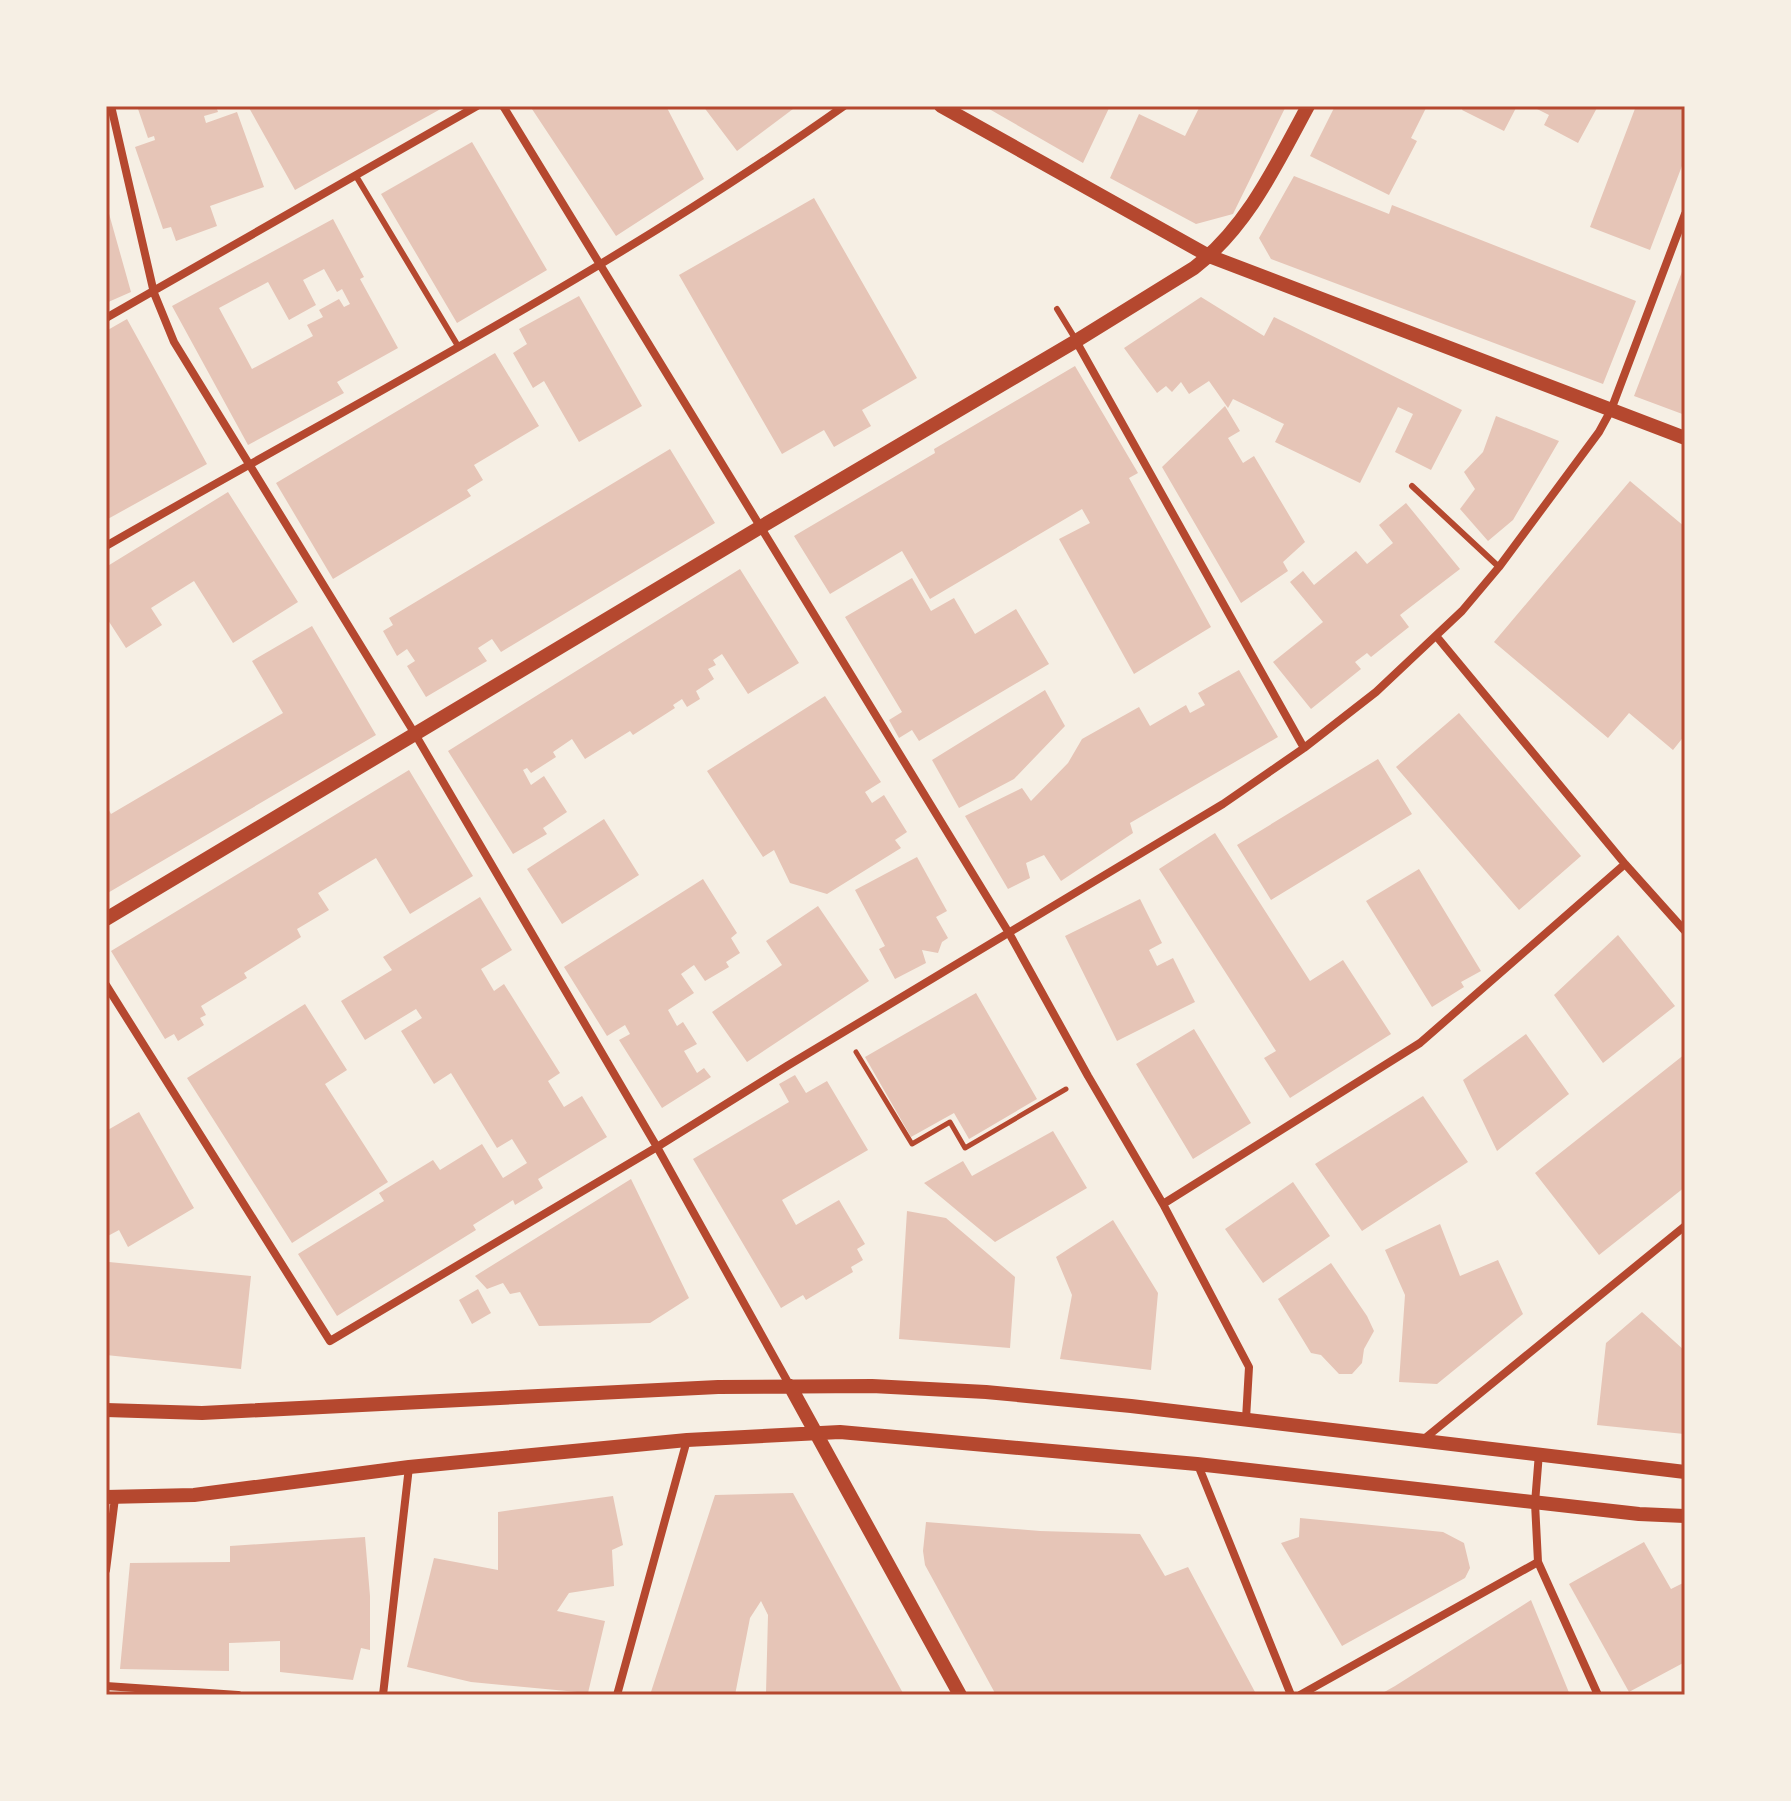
<svg xmlns="http://www.w3.org/2000/svg" width="1791" height="1801" viewBox="0 0 1791 1801" font-family="'Open Sans',sans-serif">
	<style>
		.building { fill: #e6c5b7; fill-rule: evenodd }
		.lines { fill: none; stroke-linecap: round; stroke-linejoin: round }
		.path { stroke: #b5482f; stroke-width: 5 }
		.service { stroke: #b5482f; stroke-width: 6 }
		.minor { stroke: #b5482f; stroke-width: 8 }
		.tertiary { stroke: #b5482f; stroke-width: 14 }
		.neatline { fill: none; stroke: #b5482f; stroke-width: 3 }
	</style>
	<rect width="100%" height="100%" fill="#f6efe4"/>
	<path class="building" d="M 137,106 L 216,106 L 218,112 L 204,116 L 206,123 L 237,112 L 264,187 L 210,206 L 217,226 L 176,241 L 171,227 L 163,229 L 135,147 L 155,140 L 154,136 L 148,138 Z
		M 248,106 L 446,106 L 295,190 Z
		M 530,106 L 666,106 L 704,179 L 616,236 Z
		M 703,106 L 797,106 L 737,151 Z
		M 984,106 L 1110,106 L 1083,163 Z
		M 1200,106 L 1286,106 L 1233,214 L 1196,224 L 1110,178 L 1139,114 L 1185,136 Z
		M 1335,106 L 1427,106 L 1411,138 L 1417,141 L 1389,195 L 1310,156 Z
		M 1464,106 L 1517,106 L 1504,131 L 1462,110 Z
		M 1531,106 L 1598,106 L 1578,143 L 1544,125 L 1549,115 Z
		M 1636,106 L 1673,106 L 1685,111 L 1685,158 L 1650,250 L 1590,227 Z
		M 472,142 L 547,270 L 457,323 L 381,194 Z
		M 1294,176 L 1389,214 L 1392,205 L 1636,301 L 1603,384 L 1271,259 L 1259,238 Z
		M 814,198 L 917,378 L 862,410 L 871,426 L 834,447 L 824,430 L 782,454 L 679,275 Z
		M 106,203 L 131,292 L 106,303 Z
		M 333,219 L 364,277 L 360,279 L 398,348 L 337,382 L 344,393 L 248,445 L 172,306 ZM 324,269 L 337,292 L 342,289 L 350,304 L 344,307 L 339,299 L 319,310 L 323,317 L 307,325 L 313,336 L 252,369 L 219,308 L 268,282 L 289,320 L 316,305 L 303,280 Z
		M 1685,264 L 1685,415 L 1634,396 Z
		M 579,296 L 642,406 L 579,442 L 544,381 L 533,388 L 513,353 L 527,344 L 519,329 Z
		M 1201,297 L 1264,336 L 1274,317 L 1462,410 L 1431,470 L 1395,452 L 1413,414 L 1398,407 L 1360,483 L 1275,442 L 1284,424 L 1233,399 L 1228,408 L 1209,381 L 1189,394 L 1181,382 L 1172,392 L 1166,386 L 1157,393 L 1124,348 Z
		M 127,319 L 207,464 L 106,520 L 106,331 Z
		M 495,353 L 539,426 L 474,465 L 483,480 L 467,490 L 471,496 L 333,579 L 276,483 Z
		M 1075,366 L 1138,473 L 1129,478 L 1211,627 L 1134,674 L 1059,539 L 1090,523 L 1082,509 L 930,599 L 902,551 L 830,594 L 794,536 L 935,453 L 934,449 Z
		M 1225,406 L 1240,431 L 1228,438 L 1243,463 L 1254,456 L 1305,542 L 1283,562 L 1288,571 L 1241,603 L 1162,467 Z
		M 1496,416 L 1559,441 L 1513,520 L 1488,541 L 1460,509 L 1475,489 L 1464,472 L 1483,452 Z
		M 670,449 L 715,523 L 501,652 L 492,639 L 478,648 L 487,661 L 426,697 L 407,666 L 415,661 L 407,649 L 397,656 L 383,631 L 393,625 L 389,618 Z
		M 1630,481 L 1685,527 L 1685,735 L 1673,750 L 1629,713 L 1608,738 L 1494,642 Z
		M 228,492 L 298,602 L 233,643 L 194,581 L 151,608 L 162,625 L 126,648 L 106,617 L 106,567 Z
		M 1406,503 L 1460,569 L 1400,615 L 1409,627 L 1371,657 L 1367,653 L 1355,662 L 1361,669 L 1311,709 L 1273,662 L 1323,622 L 1290,582 L 1303,571 L 1314,585 L 1356,551 L 1367,564 L 1393,543 L 1379,525 Z
		M 740,569 L 799,663 L 748,694 L 722,654 L 713,660 L 716,665 L 708,669 L 714,679 L 696,691 L 700,699 L 687,707 L 682,699 L 673,705 L 675,708 L 633,735 L 630,731 L 585,759 L 572,739 L 553,752 L 556,757 L 531,773 L 527,768 L 523,770 L 531,785 L 544,776 L 567,812 L 543,828 L 547,834 L 513,854 L 448,751 Z
		M 912,578 L 931,611 L 954,598 L 975,634 L 1016,609 L 1049,664 L 919,741 L 912,730 L 899,738 L 889,720 L 902,712 L 845,617 Z
		M 312,626 L 376,735 L 106,894 L 106,805 L 111,814 L 283,713 L 252,661 Z
		M 1239,670 L 1278,737 L 1130,823 L 1133,833 L 1061,881 L 1044,855 L 1026,863 L 1030,878 L 1008,889 L 965,816 L 1022,788 L 1031,801 L 1068,763 L 1082,739 L 1139,707 L 1150,726 L 1186,705 L 1190,713 L 1205,705 L 1198,693 Z
		M 1045,690 L 1065,726 L 1014,779 L 959,808 L 932,760 Z
		M 825,696 L 881,782 L 865,792 L 872,803 L 884,795 L 907,832 L 895,840 L 901,848 L 827,894 L 790,883 L 774,850 L 763,857 L 707,771 Z
		M 1459,713 L 1581,856 L 1519,910 L 1396,767 Z
		M 1378,759 L 1412,814 L 1271,900 L 1237,845 Z
		M 409,770 L 473,876 L 410,914 L 376,858 L 318,893 L 329,910 L 297,929 L 301,937 L 244,973 L 247,978 L 201,1006 L 206,1015 L 200,1018 L 204,1025 L 178,1041 L 174,1034 L 165,1039 L 111,951 Z
		M 604,819 L 639,875 L 562,924 L 527,869 Z
		M 1215,833 L 1310,981 L 1343,960 L 1391,1034 L 1290,1098 L 1264,1058 L 1276,1051 L 1159,869 Z
		M 917,857 L 947,911 L 936,917 L 948,938 L 942,942 L 938,953 L 922,950 L 926,963 L 895,979 L 879,949 L 885,946 L 855,890 Z
		M 1419,869 L 1481,971 L 1461,982 L 1464,987 L 1432,1007 L 1366,901 Z
		M 703,879 L 737,933 L 731,938 L 740,953 L 726,962 L 729,967 L 705,981 L 694,965 L 681,974 L 694,993 L 668,1010 L 677,1026 L 683,1022 L 697,1044 L 684,1051 L 697,1073 L 704,1068 L 711,1077 L 662,1108 L 619,1040 L 630,1034 L 625,1025 L 607,1036 L 564,967 Z
		M 480,897 L 512,950 L 481,969 L 494,991 L 504,984 L 560,1073 L 548,1081 L 564,1107 L 582,1096 L 607,1137 L 538,1179 L 543,1188 L 515,1205 L 513,1200 L 473,1225 L 476,1230 L 337,1316 L 298,1254 L 384,1201 L 379,1193 L 433,1160 L 440,1170 L 482,1144 L 503,1178 L 527,1163 L 512,1139 L 497,1148 L 451,1073 L 434,1084 L 401,1031 L 422,1018 L 416,1009 L 365,1040 L 341,1001 L 392,970 L 383,957 Z
		M 1140,899 L 1162,943 L 1149,950 L 1157,966 L 1173,958 L 1195,1002 L 1117,1041 L 1065,936 Z
		M 818,906 L 869,981 L 747,1062 L 712,1012 L 782,965 L 766,941 Z
		M 1618,935 L 1675,1006 L 1603,1063 L 1554,995 Z
		M 976,993 L 1037,1099 L 969,1139 L 954,1113 L 911,1137 L 865,1057 Z
		M 305,1004 L 347,1070 L 325,1084 L 388,1182 L 292,1243 L 187,1078 Z
		M 1194,1029 L 1251,1123 L 1193,1159 L 1136,1064 Z
		M 1526,1034 L 1569,1094 L 1497,1151 L 1463,1080 Z
		M 1685,1054 L 1685,1187 L 1599,1255 L 1535,1173 Z
		M 795,1075 L 806,1093 L 827,1081 L 868,1150 L 782,1200 L 796,1225 L 839,1200 L 865,1244 L 857,1249 L 863,1260 L 851,1267 L 853,1272 L 806,1300 L 803,1295 L 781,1308 L 693,1159 L 789,1102 L 779,1084 Z
		M 1423,1096 L 1468,1162 L 1362,1231 L 1315,1164 Z
		M 139,1112 L 194,1208 L 128,1247 L 119,1230 L 106,1237 L 106,1131 Z
		M 1053,1131 L 1087,1188 L 995,1242 L 924,1183 L 963,1161 L 972,1176 Z
		M 631,1179 L 689,1298 L 650,1323 L 539,1326 L 520,1292 L 510,1294 L 503,1283 L 487,1289 L 475,1276 Z
		M 1293,1182 L 1330,1236 L 1263,1283 L 1225,1229 Z
		M 907,1211 L 946,1218 L 1015,1277 L 1010,1348 L 899,1339 Z
		M 1113,1220 L 1158,1293 L 1151,1370 L 1060,1359 L 1072,1295 L 1056,1257 Z
		M 1440,1224 L 1460,1276 L 1498,1260 L 1523,1314 L 1437,1384 L 1399,1382 L 1405,1295 L 1385,1250 Z
		M 109,1262 L 251,1276 L 241,1369 L 106,1355 L 106,1295 Z
		M 1331,1263 L 1367,1316 L 1374,1331 L 1364,1349 L 1362,1363 L 1352,1374 L 1339,1374 L 1321,1355 L 1311,1353 L 1278,1299 Z
		M 478,1289 L 491,1313 L 472,1324 L 459,1300 Z
		M 1642,1312 L 1685,1351 L 1684,1434 L 1597,1425 L 1606,1343 Z
		M 793,1493 L 904,1695 L 763,1695 L 766,1693 L 768,1615 L 761,1601 L 750,1618 L 735,1695 L 650,1695 L 715,1495 Z
		M 613,1496 L 623,1545 L 612,1550 L 614,1586 L 569,1593 L 557,1611 L 605,1621 L 588,1693 L 471,1682 L 407,1667 L 434,1558 L 498,1570 L 498,1512 Z
		M 1300,1518 L 1443,1532 L 1464,1543 L 1470,1568 L 1465,1578 L 1342,1646 L 1281,1543 L 1299,1537 Z
		M 926,1522 L 1040,1531 L 1140,1534 L 1165,1576 L 1188,1567 L 1255,1692 L 1249,1695 L 996,1695 L 925,1565 L 923,1551 Z
		M 365,1537 L 370,1596 L 370,1650 L 361,1648 L 353,1680 L 280,1672 L 280,1641 L 229,1643 L 229,1671 L 120,1669 L 130,1563 L 230,1562 L 230,1546 Z
		M 1644,1542 L 1671,1589 L 1685,1582 L 1685,1662 L 1629,1692 L 1569,1584 Z
		M 1531,1600 L 1570,1695 L 1379,1695 L 1395,1686 Z"/>
	<g class="lines">
		<path class="path" d="M 856,1052 L 912,1144 L 950,1122 L 965,1148 L 1066,1089"/>
		<path class="service" d="M 356,176 L 458,346
			M 1057,309 L 1076,340
			M 1412,486 L 1499,567"/>
		<path class="minor" d="M 111,106 L 154,293 L 174,342 L 415,734 L 657,1147 L 790,1386
			M 503,106 L 1009,933 L 1088,1076 L 1163,1204 L 1249,1367 L 1246,1419
			M 106,318 L 477,106
			M 1076,341 L 1304,748
			M 106,546 C 354,403 610,272 844,106
			M 1437,637 L 1625,864 L 1685,931
			M 106,985 L 330,1341 L 657,1147 L 787,1066 L 1223,804 L 1304,748 L 1376,692 L 1462,611 L 1499,567 L 1599,432 L 1611,410 L 1685,214
			M 1163,1204 L 1420,1043 L 1625,864
			M 1424,1439 L 1685,1226
			M 1539,1453 L 1535,1503 L 1538,1562 L 1598,1695
			M 1198,1465 L 1291,1695
			M 106,1570 L 115,1498
			M 106,1686 L 238,1695
			M 383,1695 L 409,1467
			M 617,1695 L 687,1440
			M 1300,1695 L 1538,1562"/>
		<path class="tertiary" d="M 941,106 L 1209,256 L 1685,438
			M 106,919 L 759,528 L 1076,341 L 1194,268 C 1248,226 1276,165 1308,106
			M 790,1386 L 960,1695
			M 106,1410 L 202,1413 L 718,1387 L 872,1386 L 986,1392 L 1131,1406 L 1685,1472
			M 106,1497 L 194,1495 L 409,1467 L 687,1440 L 840,1432 L 1197,1464 L 1639,1514 L 1685,1516"/>
	</g>
	<rect width="1791" height="1801" fill="none" stroke="#f6efe4" stroke-width="216"/>
	<rect x="108" y="108" width="1575" height="1585" class="neatline"/>
</svg>
